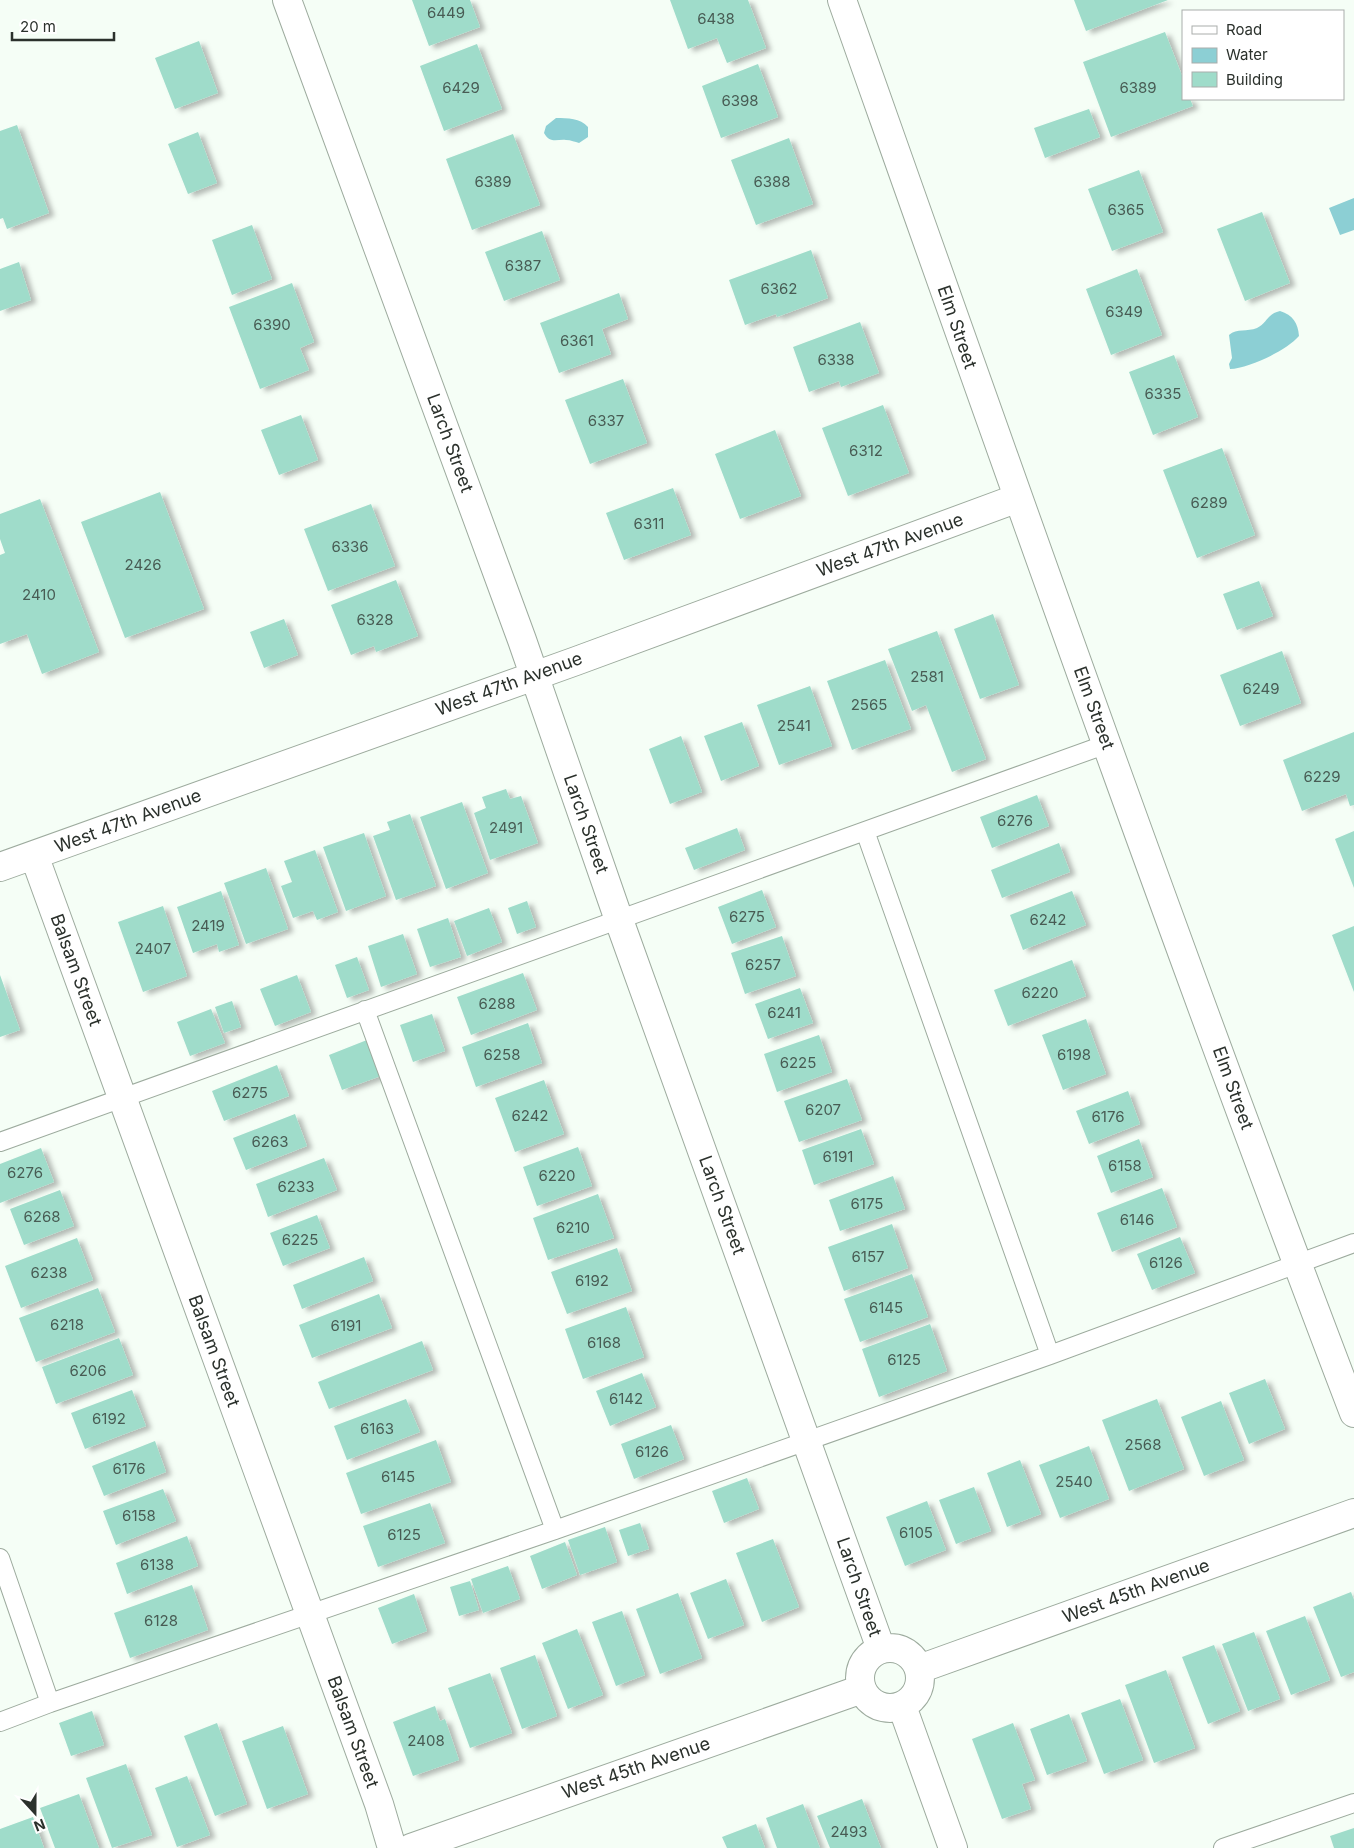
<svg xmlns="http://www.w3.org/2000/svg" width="1354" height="1848" viewBox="0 0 1354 1848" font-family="Inter,sans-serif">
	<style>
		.water { fill: #8ccfd4 }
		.building { fill: #9fdcca; filter: url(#shadow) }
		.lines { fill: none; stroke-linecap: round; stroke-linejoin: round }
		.service-casing { stroke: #9dab9e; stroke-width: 20 }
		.minor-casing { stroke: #9dab9e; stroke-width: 30 }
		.service { stroke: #fff; stroke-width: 18 }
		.minor { stroke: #fff; stroke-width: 28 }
		.labels { text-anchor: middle; stroke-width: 4; stroke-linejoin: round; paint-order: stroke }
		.number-label { font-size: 15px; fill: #485c54 }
		.street-label { font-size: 18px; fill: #2b312c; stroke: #fff }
	</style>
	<defs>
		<filter id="shadow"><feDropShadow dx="5.5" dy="3" stdDeviation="2.5" flood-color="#0004"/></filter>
	</defs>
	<rect width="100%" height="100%" fill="#f5fef6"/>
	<path class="water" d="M 556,118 C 568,118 580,118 588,127 L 588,137 L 579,143 C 575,142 571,140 566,140 C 557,139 550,144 544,133 L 546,126 Z
		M 1354,198 L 1354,230 L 1340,235 L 1329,208 Z
		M 1280,311 C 1293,315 1298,323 1299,336 C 1286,351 1249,368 1230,369 L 1229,364 L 1232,358 L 1229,335 C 1237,328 1247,332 1257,328 C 1267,323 1267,314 1280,311 Z"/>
	<path class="building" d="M 412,0 L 470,0 L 480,27 L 429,46 Z
		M 670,0 L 748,0 L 766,48 L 727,63 L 717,38 L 688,49 Z
		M 1074,0 L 1168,0 L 1086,31 Z
		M 1165,32 L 1183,78 L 1183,99 L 1190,99 L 1193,106 L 1111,137 L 1083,62 Z
		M 199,41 L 218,93 L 175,109 L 155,58 Z
		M 477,44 L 502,109 L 444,131 L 420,66 Z
		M 758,64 L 778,117 L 721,138 L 702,86 Z
		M 1089,109 L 1100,137 L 1045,158 L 1034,128 Z
		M 17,125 L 49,213 L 7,229 L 3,218 L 0,219 L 0,131 Z
		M 198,132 L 217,183 L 188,194 L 168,144 Z
		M 513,134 L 540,205 L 472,230 L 446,159 Z
		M 789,138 L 813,204 L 756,225 L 731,160 Z
		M 1139,170 L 1163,232 L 1112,251 L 1088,189 Z
		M 1262,212 L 1290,283 L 1245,301 L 1217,229 Z
		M 252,225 L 272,279 L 232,295 L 212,240 Z
		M 542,231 L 560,280 L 504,301 L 485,252 Z
		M 811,250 L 828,298 L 777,317 L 776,314 L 745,325 L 729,280 Z
		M 19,262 L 31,300 L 0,311 L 0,269 Z
		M 1137,269 L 1162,335 L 1111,355 L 1086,289 Z
		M 292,283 L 314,342 L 300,348 L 309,370 L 260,389 L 229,307 Z
		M 619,293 L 628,319 L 602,329 L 611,354 L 559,373 L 540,323 Z
		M 860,322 L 879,373 L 841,387 L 839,381 L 809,392 L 793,347 Z
		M 1174,355 L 1198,417 L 1153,435 L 1129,372 Z
		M 623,379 L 647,443 L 590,464 L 565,400 Z
		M 883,405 L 909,473 L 848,496 L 822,428 Z
		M 301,415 L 318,460 L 279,475 L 261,430 Z
		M 775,430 L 801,496 L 740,519 L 715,454 Z
		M 1222,448 L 1255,535 L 1197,558 L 1163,470 Z
		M 673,488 L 691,535 L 624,560 L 606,513 Z
		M 160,492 L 204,609 L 125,638 L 81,522 Z
		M 40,499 L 99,652 L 42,674 L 27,634 L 0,644 L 0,555 L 5,553 L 0,539 L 0,514 Z
		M 371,504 L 395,566 L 328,591 L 304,529 Z
		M 396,580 L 418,636 L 376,652 L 374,646 L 351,655 L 331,605 Z
		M 1259,581 L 1273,616 L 1237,630 L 1223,594 Z
		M 993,614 L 1019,685 L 980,699 L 954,629 Z
		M 284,619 L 298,655 L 264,668 L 250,632 Z
		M 937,631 L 986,759 L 952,772 L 926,705 L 912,711 L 888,649 Z
		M 1282,651 L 1301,703 L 1240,726 L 1220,675 Z
		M 885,660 L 911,729 L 852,750 L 827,681 Z
		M 810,686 L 832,746 L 779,765 L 757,705 Z
		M 742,722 L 759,766 L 721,781 L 704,736 Z
		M 1354,732 L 1354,805 L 1350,806 L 1346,794 L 1302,811 L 1283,760 Z
		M 681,736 L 702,792 L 670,804 L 649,749 Z
		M 506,789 L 510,799 L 521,796 L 538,843 L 490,860 L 474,813 L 486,808 L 482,797 Z
		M 1037,795 L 1049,826 L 992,848 L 980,817 Z
		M 462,802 L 488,873 L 446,889 L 420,817 Z
		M 410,814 L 436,886 L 396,900 L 373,836 L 390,830 L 387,822 Z
		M 737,828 L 745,850 L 694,870 L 685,848 Z
		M 1354,831 L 1354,888 L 1335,839 Z
		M 364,833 L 386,896 L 346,911 L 323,847 Z
		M 1059,843 L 1070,872 L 1002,898 L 991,870 Z
		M 315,850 L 338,912 L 317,920 L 313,911 L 293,918 L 281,886 L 292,882 L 284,861 Z
		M 266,868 L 288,929 L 246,944 L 224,883 Z
		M 762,890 L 776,927 L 732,944 L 718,907 Z
		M 221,891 L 239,945 L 219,952 L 217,944 L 193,953 L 177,907 Z
		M 1072,891 L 1086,925 L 1023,950 L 1010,915 Z
		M 527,901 L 536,927 L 517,934 L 508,908 Z
		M 163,906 L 187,976 L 143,992 L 118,922 Z
		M 489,908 L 502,942 L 467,956 L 454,921 Z
		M 448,918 L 461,957 L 430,967 L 417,929 Z
		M 1354,926 L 1354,992 L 1332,935 Z
		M 403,934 L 417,974 L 381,987 L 368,946 Z
		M 782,936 L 796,976 L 745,994 L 731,953 Z
		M 357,957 L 369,990 L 347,998 L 335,965 Z
		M 1072,960 L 1086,996 L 1008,1026 L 994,990 Z
		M 523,973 L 537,1010 L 471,1035 L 457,997 Z
		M 0,975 L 20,1030 L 0,1037 Z
		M 297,975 L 311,1012 L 275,1026 L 260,989 Z
		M 800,988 L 813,1023 L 768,1039 L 755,1004 Z
		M 232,1001 L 241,1027 L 224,1033 L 215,1007 Z
		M 211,1009 L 225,1043 L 190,1056 L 177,1022 Z
		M 432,1014 L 445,1051 L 413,1062 L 400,1025 Z
		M 1086,1019 L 1106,1074 L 1063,1090 L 1042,1035 Z
		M 528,1023 L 542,1063 L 476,1087 L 462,1047 Z
		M 819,1035 L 832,1072 L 777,1092 L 764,1054 Z
		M 367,1040 L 381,1076 L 342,1090 L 329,1055 Z
		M 277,1065 L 289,1096 L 224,1121 L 212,1091 Z
		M 847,1079 L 862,1120 L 799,1142 L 784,1101 Z
		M 544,1080 L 564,1134 L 515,1152 L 495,1098 Z
		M 1128,1091 L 1140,1124 L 1089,1144 L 1076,1111 Z
		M 295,1114 L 307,1146 L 246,1170 L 233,1138 Z
		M 861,1129 L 874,1164 L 814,1185 L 802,1150 Z
		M 1139,1139 L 1153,1177 L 1111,1193 L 1097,1156 Z
		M 578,1147 L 592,1186 L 537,1206 L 523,1167 Z
		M 41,1148 L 54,1182 L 0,1203 L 0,1164 Z
		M 324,1158 L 337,1190 L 268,1217 L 256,1184 Z
		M 893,1176 L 905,1209 L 840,1231 L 829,1200 Z
		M 1162,1188 L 1177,1227 L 1112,1252 L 1097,1213 Z
		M 60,1190 L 74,1226 L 24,1245 L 10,1209 Z
		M 598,1194 L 614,1238 L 548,1260 L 533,1218 Z
		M 317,1215 L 330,1248 L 283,1266 L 270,1233 Z
		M 892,1224 L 908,1268 L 844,1291 L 828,1247 Z
		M 1180,1237 L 1195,1273 L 1152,1290 L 1137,1254 Z
		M 77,1238 L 93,1280 L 21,1308 L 5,1266 Z
		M 617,1248 L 632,1291 L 567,1314 L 551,1272 Z
		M 364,1257 L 373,1281 L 302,1309 L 293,1285 Z
		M 912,1274 L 928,1317 L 860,1342 L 844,1299 Z
		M 98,1288 L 115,1332 L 36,1362 L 19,1318 Z
		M 379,1294 L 392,1328 L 312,1358 L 299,1325 Z
		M 626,1307 L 644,1357 L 583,1379 L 565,1329 Z
		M 930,1324 L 947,1371 L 879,1397 L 862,1349 Z
		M 119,1338 L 133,1375 L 56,1404 L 42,1367 Z
		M 422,1341 L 433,1370 L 329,1409 L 318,1382 Z
		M 642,1373 L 656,1407 L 610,1426 L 596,1391 Z
		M 1265,1379 L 1285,1429 L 1249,1444 L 1229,1393 Z
		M 132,1390 L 146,1426 L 85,1449 L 71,1413 Z
		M 406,1399 L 420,1432 L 347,1460 L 334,1426 Z
		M 1157,1399 L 1184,1469 L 1129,1491 L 1102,1420 Z
		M 1221,1401 L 1244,1460 L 1204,1476 L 1181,1417 Z
		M 671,1425 L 684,1459 L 634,1479 L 621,1444 Z
		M 436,1440 L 451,1482 L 361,1514 L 346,1473 Z
		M 155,1441 L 166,1472 L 104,1496 L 92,1466 Z
		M 1089,1446 L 1109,1499 L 1060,1518 L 1039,1465 Z
		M 1020,1460 L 1041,1514 L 1007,1527 L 987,1473 Z
		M 747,1478 L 759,1509 L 724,1523 L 712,1491 Z
		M 974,1487 L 991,1531 L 956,1544 L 939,1500 Z
		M 163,1489 L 176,1521 L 116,1545 L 103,1511 Z
		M 927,1501 L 946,1550 L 905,1566 L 886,1517 Z
		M 430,1503 L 445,1543 L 378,1567 L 363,1526 Z
		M 640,1523 L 649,1549 L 628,1556 L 619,1530 Z
		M 605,1527 L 617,1562 L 580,1575 L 568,1540 Z
		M 187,1536 L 198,1566 L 127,1594 L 116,1563 Z
		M 773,1539 L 799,1607 L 762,1622 L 736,1553 Z
		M 565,1542 L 577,1575 L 542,1589 L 530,1556 Z
		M 508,1566 L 520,1599 L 483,1613 L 471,1579 Z
		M 726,1579 L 744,1625 L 708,1639 L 690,1593 Z
		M 470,1581 L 479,1610 L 459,1616 L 450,1587 Z
		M 192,1585 L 208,1630 L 130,1658 L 114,1613 Z
		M 1351,1592 L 1354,1600 L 1354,1672 L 1341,1677 L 1313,1607 Z
		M 678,1593 L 702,1658 L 660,1674 L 636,1609 Z
		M 414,1594 L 427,1631 L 392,1644 L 378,1608 Z
		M 622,1611 L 645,1675 L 616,1686 L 592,1622 Z
		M 1305,1616 L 1330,1680 L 1291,1695 L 1266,1631 Z
		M 577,1629 L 603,1695 L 568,1709 L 542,1643 Z
		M 1254,1632 L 1280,1699 L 1248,1711 L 1222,1644 Z
		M 1214,1645 L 1240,1711 L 1208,1724 L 1182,1657 Z
		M 535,1655 L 557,1716 L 522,1729 L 500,1668 Z
		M 1166,1670 L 1195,1748 L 1154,1763 L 1125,1685 Z
		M 490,1673 L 512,1733 L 470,1748 L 448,1688 Z
		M 1120,1699 L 1143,1760 L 1104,1774 L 1081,1713 Z
		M 435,1706 L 440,1721 L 445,1719 L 459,1760 L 413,1776 L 393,1722 Z
		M 92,1711 L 104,1745 L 71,1756 L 59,1723 Z
		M 1069,1714 L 1087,1761 L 1047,1775 L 1030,1729 Z
		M 217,1723 L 247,1804 L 215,1816 L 184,1736 Z
		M 1013,1723 L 1035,1780 L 1022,1784 L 1031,1809 L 1002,1819 L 972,1739 Z
		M 283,1726 L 308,1794 L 267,1809 L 242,1741 Z
		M 126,1764 L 152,1835 L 112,1848 L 86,1778 Z
		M 187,1776 L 210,1835 L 177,1847 L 155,1788 Z
		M 79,1794 L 99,1848 L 55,1848 L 40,1808 Z
		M 862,1799 L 881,1848 L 830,1848 L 817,1816 Z
		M 803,1804 L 820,1848 L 777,1848 L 766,1818 Z
		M 33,1817 L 44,1848 L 0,1848 L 0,1829 Z
		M 756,1824 L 765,1848 L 727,1848 L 722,1837 Z
		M 1354,1828 L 1354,1848 L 1334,1848 L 1330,1836 Z"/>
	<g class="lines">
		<defs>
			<path id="service" d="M 865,831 L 1050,1355
				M 365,1010 L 555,1530
				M 0,1142 L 1107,744
				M 0,1558 L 50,1703
				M 0,1722 L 50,1703 L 555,1530 L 1050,1355 L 1354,1243
				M 1223,1848 L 1354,1803"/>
			<path id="minor" d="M 287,0 L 522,640 L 619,920 L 881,1649
				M 842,0 C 1009,472 1175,945 1354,1413
				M 34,855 L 379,1804 L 392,1848
				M 0,867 L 576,661 L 1018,498
				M860 1678a30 30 0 1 1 60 0a30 30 0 1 1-60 0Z
				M 919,1669 L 1354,1513
				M 902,1706 L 953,1848
				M 411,1848 L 862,1689"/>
		</defs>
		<use href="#service" class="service-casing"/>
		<use href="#minor" class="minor-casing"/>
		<use href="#service" class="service"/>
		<use href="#minor" class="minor"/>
	</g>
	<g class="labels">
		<g class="number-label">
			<text x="446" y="18">6449</text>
			<text x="716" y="24">6438</text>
			<text x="461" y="93">6429</text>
			<text x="1138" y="93">6389</text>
			<text x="740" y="106">6398</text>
			<text x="493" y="187">6389</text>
			<text x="772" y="187">6388</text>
			<text x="1126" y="215">6365</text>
			<text x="523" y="271">6387</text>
			<text x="779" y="294">6362</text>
			<text x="1124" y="317">6349</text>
			<text x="272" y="330">6390</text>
			<text x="577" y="346">6361</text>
			<text x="836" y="365">6338</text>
			<text x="1163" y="399">6335</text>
			<text x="606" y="426">6337</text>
			<text x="866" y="456">6312</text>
			<text x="1209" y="508">6289</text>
			<text x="649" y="529">6311</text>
			<text x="350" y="552">6336</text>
			<text x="143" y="570">2426</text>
			<text x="39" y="600">2410</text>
			<text x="375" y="625">6328</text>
			<text x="927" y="682">2581</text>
			<text x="1261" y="694">6249</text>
			<text x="869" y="710">2565</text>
			<text x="794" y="731">2541</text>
			<text x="1322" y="782">6229</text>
			<text x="1015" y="826">6276</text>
			<text x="506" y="833">2491</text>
			<text x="747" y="922">6275</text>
			<text x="1048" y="925">6242</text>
			<text x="208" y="931">2419</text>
			<text x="153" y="954">2407</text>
			<text x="763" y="970">6257</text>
			<text x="1040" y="998">6220</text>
			<text x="497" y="1009">6288</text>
			<text x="784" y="1018">6241</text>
			<text x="502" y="1060">6258</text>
			<text x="1074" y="1060">6198</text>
			<text x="798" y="1068">6225</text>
			<text x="250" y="1098">6275</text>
			<text x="823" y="1115">6207</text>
			<text x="530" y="1121">6242</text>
			<text x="1108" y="1122">6176</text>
			<text x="270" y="1147">6263</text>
			<text x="838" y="1162">6191</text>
			<text x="1125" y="1171">6158</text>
			<text x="25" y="1178">6276</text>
			<text x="557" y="1181">6220</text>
			<text x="296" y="1192">6233</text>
			<text x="867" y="1209">6175</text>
			<text x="42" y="1222">6268</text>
			<text x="1137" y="1225">6146</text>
			<text x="573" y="1233">6210</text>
			<text x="300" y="1245">6225</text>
			<text x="868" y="1262">6157</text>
			<text x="1166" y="1268">6126</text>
			<text x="49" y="1278">6238</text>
			<text x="592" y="1286">6192</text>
			<text x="886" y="1313">6145</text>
			<text x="67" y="1330">6218</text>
			<text x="346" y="1331">6191</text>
			<text x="604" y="1348">6168</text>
			<text x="904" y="1365">6125</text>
			<text x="88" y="1376">6206</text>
			<text x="626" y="1404">6142</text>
			<text x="109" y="1424">6192</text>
			<text x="377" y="1434">6163</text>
			<text x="1143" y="1450">2568</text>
			<text x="652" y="1457">6126</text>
			<text x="129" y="1474">6176</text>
			<text x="398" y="1482">6145</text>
			<text x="1074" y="1487">2540</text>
			<text x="139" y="1521">6158</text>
			<text x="916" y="1538">6105</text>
			<text x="404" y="1540">6125</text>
			<text x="157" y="1570">6138</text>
			<text x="161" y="1626">6128</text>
			<text x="426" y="1746">2408</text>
			<text x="849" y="1837">2493</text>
		</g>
		<g class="street-label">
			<text transform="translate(957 327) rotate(71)" y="6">Elm Street</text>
			<text transform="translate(450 443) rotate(70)" y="6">Larch Street</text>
			<text transform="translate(890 545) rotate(-20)" y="6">West 47th Avenue</text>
			<text transform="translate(509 684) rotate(-20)" y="6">West 47th Avenue</text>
			<text transform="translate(1094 708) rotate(70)" y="6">Elm Street</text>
			<text transform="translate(128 821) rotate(-20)" y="6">West 47th Avenue</text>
			<text transform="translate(586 824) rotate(71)" y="6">Larch Street</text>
			<text transform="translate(76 970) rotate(70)" y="6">Balsam Street</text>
			<text transform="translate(1233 1088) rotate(70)" y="6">Elm Street</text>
			<text transform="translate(722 1205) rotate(70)" y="6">Larch Street</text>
			<text transform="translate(214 1351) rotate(70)" y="6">Balsam Street</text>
			<text transform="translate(859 1587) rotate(71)" y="6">Larch Street</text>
			<text transform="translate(1136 1591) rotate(-20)" y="6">West 45th Avenue</text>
			<text transform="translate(353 1732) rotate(70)" y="6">Balsam Street</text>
			<text transform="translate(636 1768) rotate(-19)" y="6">West 45th Avenue</text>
		</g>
	</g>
	<rect x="1182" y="10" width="162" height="90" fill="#ffffff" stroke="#aaadab"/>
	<rect x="1192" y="26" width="25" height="8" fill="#ffffff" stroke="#aaadab"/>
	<text x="1226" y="35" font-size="15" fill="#2b312c">Road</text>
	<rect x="1192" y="48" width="25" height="15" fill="#8ccfd4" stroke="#aaadab"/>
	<text x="1226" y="60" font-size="15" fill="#2b312c">Water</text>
	<rect x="1192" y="72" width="25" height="15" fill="#9fdcca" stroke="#aaadab"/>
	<text x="1226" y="85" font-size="15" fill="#2b312c">Building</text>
	<g transform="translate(35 1813) rotate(159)" stroke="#ffffff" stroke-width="4" paint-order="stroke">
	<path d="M0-4L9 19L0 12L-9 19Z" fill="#2b312c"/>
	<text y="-8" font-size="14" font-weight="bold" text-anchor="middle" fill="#2b312c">N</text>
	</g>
	<path d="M12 32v8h102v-8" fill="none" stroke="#2b312c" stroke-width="2.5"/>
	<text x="20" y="32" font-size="15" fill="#2b312c" stroke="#ffffff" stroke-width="4" paint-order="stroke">20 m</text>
</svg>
